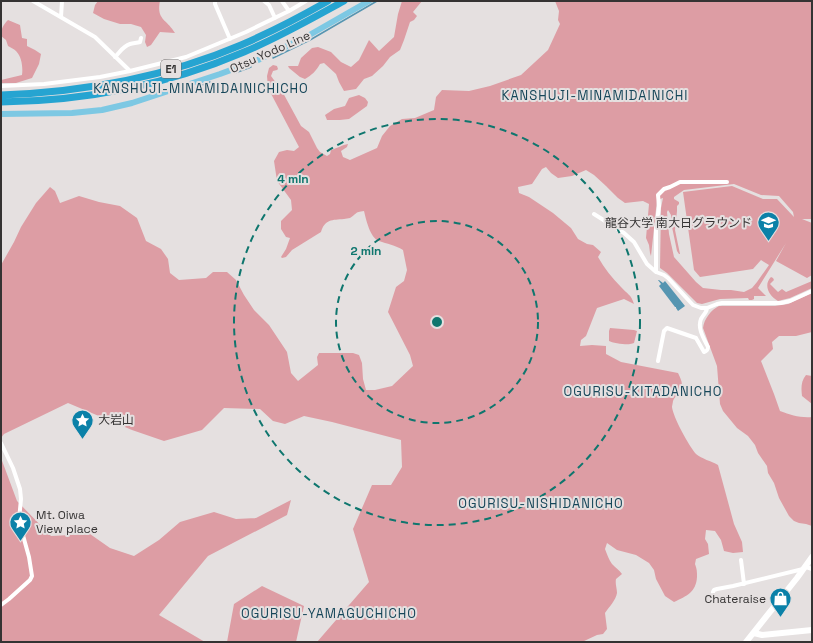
<svg xmlns="http://www.w3.org/2000/svg" width="813" height="643" viewBox="0 0 813 643" font-family="'Space Grotesk','Noto Sans JP',sans-serif">
	<style>
		.green { fill: #dd9da4; fill-rule: evenodd }
		.water { fill: #5695b1 }
		.lines { fill: none; stroke-linecap: round; stroke-linejoin: round }
		.stream { stroke: #5695b1; stroke-width: 1.5 }
		.street { stroke: #fff; stroke-width: 4 }
		.secondary { stroke: #fff; stroke-width: 6 }
		.primary { stroke: #7dc8e3; stroke-width: 6 }
		.highway { stroke: #26a4d1; stroke-width: 7 }
		.ring { fill: none; stroke: #0f766e; stroke-width: 2; stroke-dasharray: 7 5 }
		.labels { text-anchor: middle; stroke-width: 4; stroke-linejoin: round; paint-order: stroke }
		.shield { fill: #e5e0e0; stroke: #6a6767; stroke-width: 1 }
		.shield-label { font-size: 11px; font-weight: bold; fill: #353333 }
		.street-label { font-size: 12px; fill: #353333; stroke: #e5e0e0 }
		.poi-label { font-size: 12px; fill: #353333; stroke: #e5e0e0; text-anchor: end }
		.neighbourhood-label { font-size: 13px; letter-spacing: 1px; fill: #164659; stroke: #e5e0e0 }
		.centre { fill: #0f766e; stroke: #e5e0e0; stroke-width: 2 }
		.ring-label { font-size: 12px; text-anchor: middle; font-weight: bold; fill: #0f766e; stroke: #e5e0e0; stroke-width: 4; stroke-linejoin: round; paint-order: stroke }
	</style>
	<rect width="100%" height="100%" fill="#e5e0e0"/>
	<path class="green" d="M 98,1 L 160,1 C 156,20 167,19 175,33 L 160,32 L 151,45 L 147,47 L 145,42 L 146,35 L 141,27 L 131,24 L 120,24 L 104,19 L 93,13 L 95,5 Z
		M 402,1 L 422,1 L 413,12 L 417,16 L 414,20 L 410,22 L 404,40 L 400,50 L 390,57 L 383,66 L 372,76 L 364,79 L 356,89 L 344,91 L 339,82 L 336,74 L 324,63 L 320,64 C 316,71 312,75 305,79 L 300,77 L 289,68 L 288,66 L 298,66 L 301,58 L 312,48 L 318,47 L 331,52 L 341,62 L 351,67 L 359,60 L 369,40 L 379,51 L 394,37 L 398,14 Z
		M 555,1 L 812,1 L 812,219 L 802,219 L 812,223 L 812,275 L 807,278 L 776,261 L 786,243 L 758,288 L 766,296 L 754,296 L 754,299 L 752,300 L 749,300 L 748,298 L 720,299 L 702,304 L 697,303 L 667,273 L 660,268 L 661,208 L 663,198 L 657,200 L 651,256 L 650,253 L 649,245 L 646,238 L 649,204 L 643,201 L 625,203 L 618,198 L 606,186 L 594,175 L 586,170 L 572,176 L 558,178 L 551,173 L 546,167 L 542,169 L 532,184 L 518,187 L 519,193 L 529,197 L 553,213 L 571,228 L 578,239 L 587,244 L 593,245 L 601,252 L 598,257 C 604,268 612,278 621,287 C 627,294 631,294 634,304 L 624,299 L 597,308 L 586,336 L 581,340 L 580,346 L 592,345 L 606,346 L 606,354 L 621,362 L 678,373 C 681,379 684,385 680,391 C 678,395 675,396 673,401 C 673,402 672,406 672,407 C 673,417 689,446 696,454 C 702,459 711,461 718,465 L 734,524 L 742,542 L 743,552 L 733,553 L 724,551 L 721,540 L 715,531 L 706,530 L 705,539 L 708,544 L 709,554 L 696,559 L 695,564 C 697,569 697,572 697,577 C 696,592 687,596 674,602 L 665,596 L 656,579 L 654,570 L 649,563 L 636,555 L 617,550 L 607,543 L 605,549 C 607,554 609,560 612,564 C 616,568 619,570 622,574 L 616,579 C 615,584 617,588 617,593 C 616,600 609,607 605,613 L 607,629 L 603,634 L 597,635 L 582,642 L 317,642 L 369,582 L 353,529 L 372,485 L 391,485 L 402,467 L 401,440 L 332,422 L 304,416 L 285,424 L 273,421 L 260,409 L 224,408 L 202,430 L 164,441 L 132,430 L 68,403 L 4,434 L 1,438 L 1,265 L 14,242 L 21,227 L 36,203 L 50,187 L 55,191 L 60,203 L 79,196 L 99,202 L 120,206 L 137,218 L 146,241 L 161,249 L 168,259 L 170,273 L 179,280 L 206,278 L 213,272 L 227,272 L 236,280 L 244,295 L 254,310 L 269,325 L 287,352 L 291,373 L 298,381 L 318,365 L 317,357 L 319,353 L 353,353 L 359,355 L 362,363 L 363,379 L 366,390 L 375,390 L 392,386 L 413,366 L 410,355 L 388,312 L 396,287 L 404,281 L 407,270 L 403,250 C 395,245 387,244 379,241 C 370,238 366,219 364,211 C 354,212 357,214 350,218 C 348,218 346,219 344,219 C 332,220 325,219 321,232 L 292,250 L 286,257 L 282,258 L 281,257 L 286,249 L 290,238 L 286,237 L 281,229 L 281,221 L 292,210 L 291,200 L 277,181 L 274,161 L 279,152 L 287,150 L 294,151 L 299,147 L 268,88 L 267,76 L 269,68 L 273,65 L 277,66 L 278,69 L 277,70 L 273,71 L 271,76 L 282,91 L 301,126 L 309,132 L 317,148 L 320,152 L 327,156 L 330,154 L 331,150 C 338,148 342,145 348,144 L 347,147 L 341,151 L 343,157 L 350,160 L 377,148 L 382,136 L 390,126 L 402,119 L 415,118 L 434,110 L 436,97 L 442,90 L 469,91 L 490,86 L 521,75 L 548,50 L 560,24 L 558,20 L 559,11 ZM 734,184 L 761,195 L 779,196 L 793,212 L 794,217 L 777,199 L 763,199 L 732,186 L 683,192 L 694,270 L 700,277 L 753,269 L 761,260 L 769,265 L 757,282 L 752,288 L 744,292 L 731,290 L 721,290 L 703,288 L 696,282 L 674,257 L 669,234 L 667,212 L 668,210 L 671,215 L 672,227 L 677,251 L 679,254 L 680,254 L 675,230 L 677,211 L 677,206 L 679,204 L 679,202 L 674,199 L 674,197 L 684,190 Z
		M 8,20 L 20,25 L 22,38 L 27,39 L 27,46 L 35,50 L 41,54 L 39,64 L 32,78 L 16,83 L 1,83 L 1,80 L 22,75 C 23,68 22,57 16,51 C 14,49 10,47 8,46 L 6,40 L 1,36 C 1,29 3,25 8,20 Z
		M 359,95 L 365,98 L 368,102 L 367,106 L 349,119 L 340,120 L 327,120 L 325,115 L 334,109 L 345,106 L 349,98 Z
		M 771,277 L 773,278 L 774,280 L 770,284 L 778,292 L 782,289 L 786,292 L 812,281 L 812,288 L 790,298 L 778,301 C 769,296 763,285 771,277 Z
		M 812,293 L 812,332 L 796,336 L 779,336 L 772,342 L 773,349 L 761,361 L 774,394 L 780,411 C 791,415 800,418 812,417 L 812,526 L 806,524 L 799,523 L 794,521 L 789,516 L 779,498 L 774,483 L 768,473 L 767,466 L 758,453 L 755,445 L 748,436 L 737,428 L 723,411 L 720,404 L 717,366 L 703,328 C 704,319 711,310 719,306 L 775,306 L 788,304 Z
		M 610,328 L 634,330 L 637,331 L 634,343 C 633,343 632,344 630,344 C 627,345 612,343 609,341 L 609,331 Z
		M 806,375 L 812,376 L 812,404 L 802,396 C 801,388 801,381 806,375 Z
		M 1,458 L 17,501 L 51,536 L 90,534 L 110,548 L 134,556 L 159,540 L 180,522 L 214,512 L 236,519 L 256,518 L 291,500 L 287,515 L 208,556 L 159,615 L 205,642 L 1,642 Z
		M 262,586 L 304,606 L 296,642 L 227,642 L 234,604 Z"/>
	<path class="water" d="M 658,280 L 659,280 L 663,283 L 665,281 L 685,306 L 678,311 L 676,308 L 676,307 L 675,307 L 659,286 L 661,284 Z"/>
	<g class="lines">
		<path class="stream" d="M 273,58 L 310,40 L 377,1
			M 235,73 L 251,67
			M 180,91 L 190,90 L 210,82"/>
		<path class="street" d="M 33,1 L 95,37 L 130,71
			M 215,1 L 215,4 L 230,39
			M 264,1 L 269,5 L 275,18
			M 282,1 L 289,11
			M 61,17 L 62,1
			M 115,57 C 120,52 123,46 130,44 C 134,43 137,43 140,42 L 141,38
			M 1,86 L 44,84 L 100,77 L 130,71 L 186,57 L 246,32 L 289,11 L 306,1
			M 727,182 L 680,182 L 670,187 L 664,189 L 658,195 L 659,206 L 656,230 L 656,272 L 664,275 L 668,278 L 693,305 L 701,308 L 707,308 L 717,304 L 722,303 L 781,303 L 790,301 L 812,291
			M 594,214 L 624,233 L 634,242 L 647,264 L 656,272
			M 658,361 L 664,331 L 667,328 L 696,338 L 704,352 C 707,351 708,350 708,347 C 704,339 697,328 701,319 C 703,315 707,312 707,308
			M 1,443 L 13,468 L 20,489 L 21,499 L 19,520 L 24,539 L 29,557 L 32,576 L 30,580 L 9,599 L 1,605
			M 741,560 L 744,584
			M 806,567 L 812,569
			M 713,592 L 714,590 L 717,589 L 733,586 L 803,569"/>
		<path class="secondary" d="M 754,633 L 762,635 L 812,630
			M 746,642 L 797,578 L 812,557"/>
		<path class="primary" d="M 1,114 L 72,113 L 102,110 L 132,103 L 220,74 L 258,60 L 306,37 L 369,1"/>
		<path class="highway" d="M 1,95 C 83,92 166,77 241,45 C 271,32 300,17 328,1
			M 1,102 C 84,101 167,85 244,52 C 278,38 311,19 344,1"/>
	</g>
	<g class="ring">
		<circle cx="437" cy="322" r="101"/>
		<circle cx="437" cy="322" r="203"/>
	</g>
	<defs>
		<symbol id="university-pin" viewBox="-11 -11 22 30"><path d="M0 17L-7.5 6A9.5 9.5 0 1 1 7.5 6Z" fill="#0b81a8" stroke="#e5e0e0"/><path d="M0-5L7-2L0 1L-7-2ZM-4 1L0 2.5L4 1V4Q0 6-4 4Z" fill="#fff"/></symbol>
		<symbol id="sight-pin" viewBox="-11 -11 22 30"><path d="M0 17L-7.5 6A9.5 9.5 0 1 1 7.5 6Z" fill="#0b81a8" stroke="#e5e0e0"/><path d="M0-6L1.8-2.2L6-1.7L2.9 1.2L3.7 5.4L0 3.3L-3.7 5.4L-2.9 1.2L-6-1.7L-1.8-2.2Z" fill="#fff"/></symbol>
		<symbol id="shop-pin" viewBox="-11 -11 22 30"><path d="M0 17L-7.5 6A9.5 9.5 0 1 1 7.5 6Z" fill="#0b81a8" stroke="#e5e0e0"/><path d="M-5-2.5h2.3a2.7 3.5 0 0 1 5.4 0H5L5.5 6h-11ZM-1.5-2.5h3a1.5 2.3 0 0 0-3 0Z" fill="#fff"/></symbol>
	</defs>
	<g fill-rule="evenodd">
		<use href="#university-pin" x="756" y="210" width="25" height="34"/>
		<use href="#sight-pin" x="70" y="408" width="25" height="34"/>
		<use href="#sight-pin" x="8" y="510" width="25" height="34"/>
		<use href="#shop-pin" x="768" y="586" width="25" height="34"/>
	</g>
	<g class="labels">
		<rect class="shield" x="161" y="60" width="20" height="18" rx="3"/>
		<g class="shield-label">
			<text x="171" y="73">E1</text>
		</g>
		<g class="street-label">
			<text transform="translate(270 52) rotate(-24)" y="4">Otsu Yodo Line</text>
		</g>
		<g class="poi-label">
			<text x="752" y="227">龍谷大学 南大日グラウンド</text>
			<text x="98" y="424" text-anchor="start">大岩山</text>
			<text x="36" y="519" text-anchor="start">Mt. Oiwa<tspan x="36" dy="14">View place</tspan></text>
			<text x="766" y="603">Chateraise</text>
		</g>
		<g class="neighbourhood-label">
			<text x="201" y="93">KANSHUJI-MINAMIDAINICHICHO</text>
			<text x="595" y="100">KANSHUJI-MINAMIDAINICHI</text>
			<text x="643" y="396">OGURISU-KITADANICHO</text>
			<text x="541" y="508">OGURISU-NISHIDANICHO</text>
			<text x="329" y="618">OGURISU-YAMAGUCHICHO</text>
		</g>
	</g>
	<circle cx="437" cy="322" r="6" class="centre"/>
	<g class="ring-label">
		<text x="293" y="183">4 min</text>
		<text x="366" y="255">2 min</text>
	</g>
	<rect width="813" height="643" fill="none" stroke="#353333" stroke-width="4"/>
</svg>
